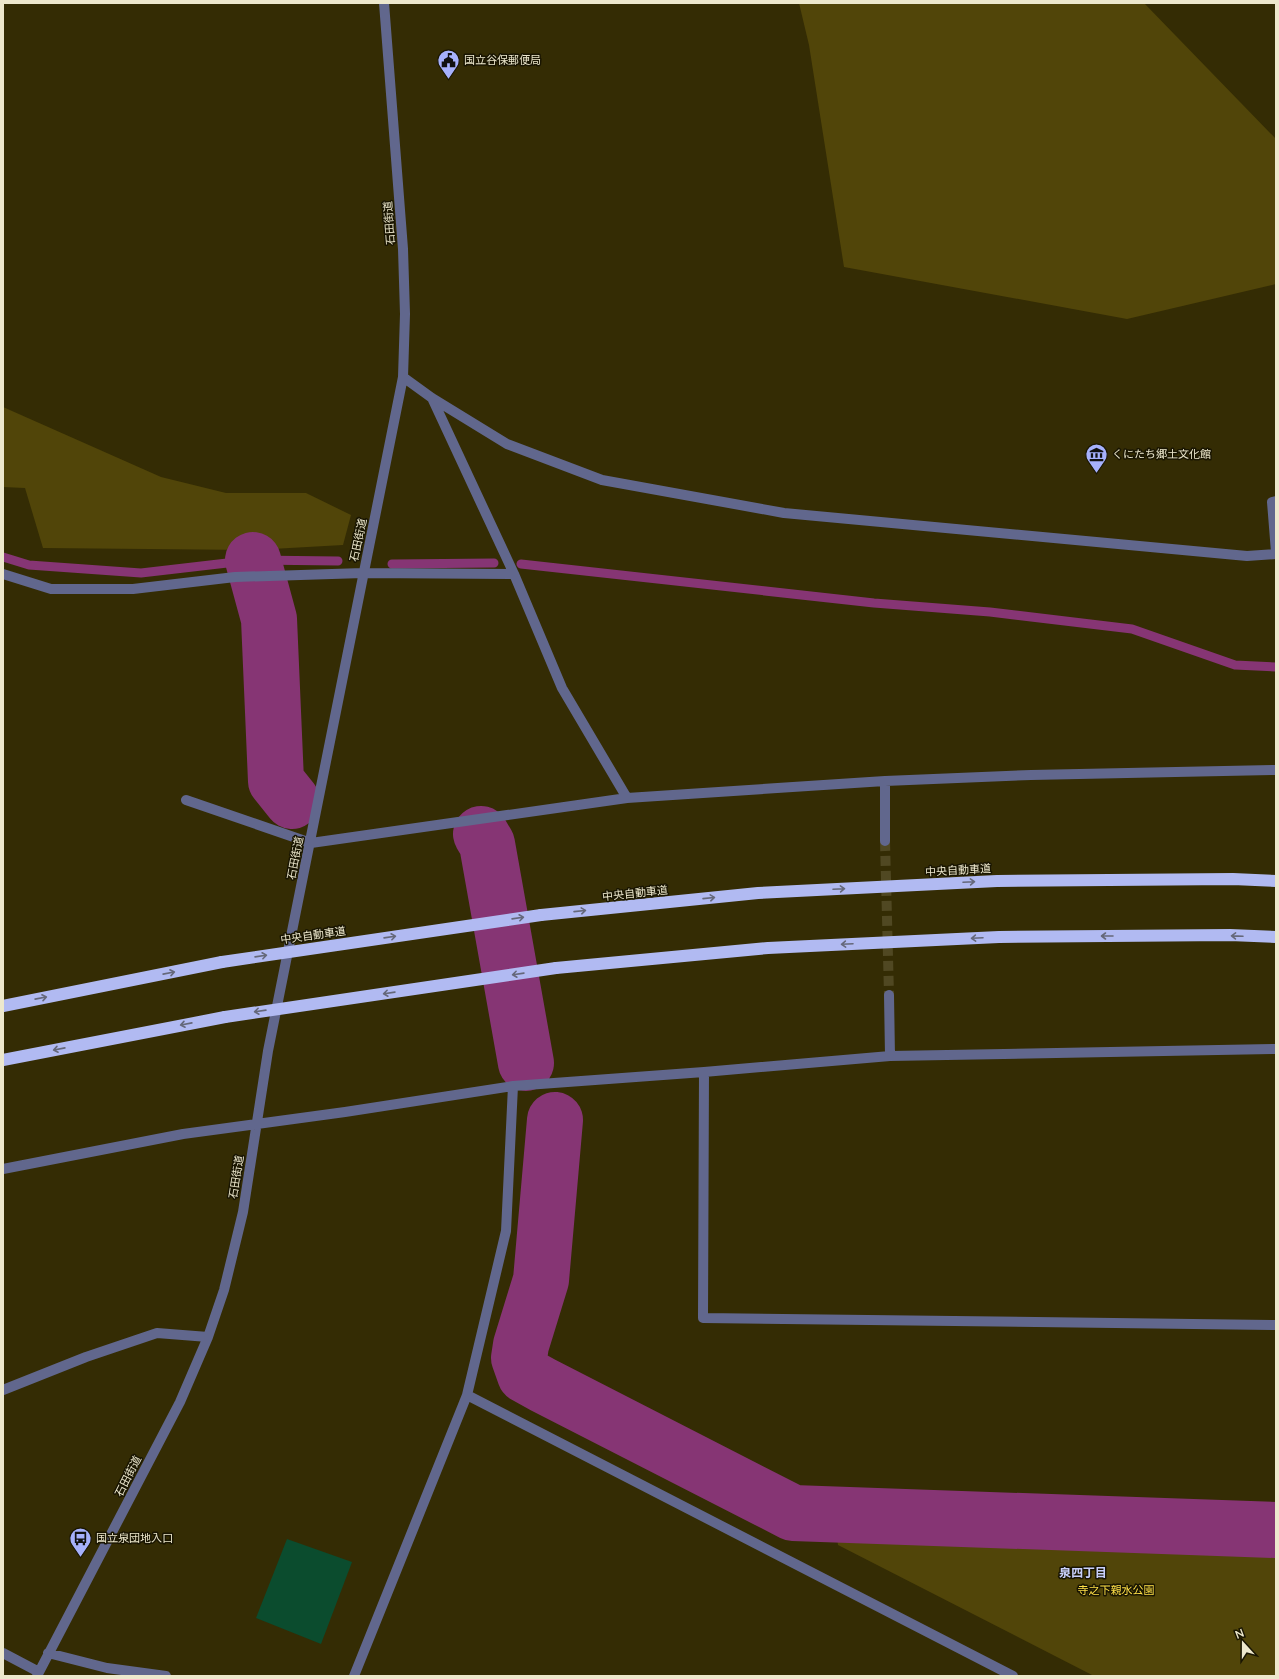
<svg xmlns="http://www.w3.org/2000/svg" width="1279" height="1679" viewBox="0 0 1279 1679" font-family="Lato,'Noto Sans JP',sans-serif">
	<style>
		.green { fill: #514509 }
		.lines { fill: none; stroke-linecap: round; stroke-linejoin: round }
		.stream { stroke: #863574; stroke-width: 9 }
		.river { stroke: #863574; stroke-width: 56 }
		.building { fill: #0b4c2e }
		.minor-tunnel { stroke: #504822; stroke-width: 10; stroke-dasharray: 10 5; stroke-linecap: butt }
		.minor { stroke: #61678d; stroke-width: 10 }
		.highway { stroke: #b1baf2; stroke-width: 12 }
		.highway-bridge { stroke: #b1baf2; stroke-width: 12 }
		.oneway { stroke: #65687a }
		.labels { text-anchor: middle; stroke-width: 3; stroke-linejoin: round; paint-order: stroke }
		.poi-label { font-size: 11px; fill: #ede8cd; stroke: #191502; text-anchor: start }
		.street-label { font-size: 11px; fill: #ede8cd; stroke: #191502 }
		.park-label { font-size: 11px; fill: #fedf47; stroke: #191502 }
		.neighbourhood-label { font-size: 12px; font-weight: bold; fill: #c8cffa; stroke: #191502 }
	</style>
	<rect width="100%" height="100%" fill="#342c04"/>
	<path class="green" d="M 799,3 L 1144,3 L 1276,139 L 1276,284 L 1127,319 L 844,267 L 809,45 Z
		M 3,407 L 161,477 L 226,493 L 306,493 L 351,515 L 343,545 L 252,550 L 43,548 L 25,488 L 3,487 Z
		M 833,1501 L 1276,1507 L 1276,1676 L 1094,1676 L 838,1545 Z"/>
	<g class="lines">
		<path class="stream" d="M 3,557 L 29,565 L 141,573 L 253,560 L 338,561
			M 392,564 L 494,563
			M 521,564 L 874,603 L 990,612 L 1132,629 L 1235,665 L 1276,667"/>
		<path class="river" d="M 253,560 L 269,619 L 276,781 L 292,801
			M 481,834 L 487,844 L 526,1063
			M 555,1120 L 541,1280 L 521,1345 L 519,1358 L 525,1375 L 543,1385 L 793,1513 L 1276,1530"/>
	</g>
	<path class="building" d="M 287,1539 L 352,1562 L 321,1644 L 256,1618 Z"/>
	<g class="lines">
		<path class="minor-tunnel" d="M 885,841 L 889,995"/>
		<path class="minor" d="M 403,377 L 432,398 L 507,444 L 602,480 L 784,513 L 1247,556 L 1276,554
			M 432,398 L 514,574 L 562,688 L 627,798
			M 1276,501 L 1272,502 L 1276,552
			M 3,574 L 51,589 L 133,589 L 235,577 L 363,573 L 514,574
			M 885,781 L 885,841
			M 186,800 L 311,843 L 627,798 L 885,781 L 1031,775 L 1276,770
			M 889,995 L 890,1056
			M 704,1072 L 703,1318 L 1276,1325
			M 3,1169 L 183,1134 L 345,1112 L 513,1086 L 704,1072 L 890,1056 L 1276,1049
			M 3,1390 L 86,1357 L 157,1333 L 208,1337
			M 467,1395 L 1013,1676
			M 3,1653 L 39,1672
			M 48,1653 L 107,1668 L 166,1676
			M 37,1676 L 180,1402 L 208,1337 L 224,1290 L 243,1212 L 268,1051 L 403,377 L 405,314 L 403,249 L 384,3
			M 354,1676 L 467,1395 L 506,1231 L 513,1086"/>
		<path class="highway" d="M 541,915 L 758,893 L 997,881 L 1233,879 L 1276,881
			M 556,968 L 768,948 L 999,937 L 1230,935 L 1276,937
			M 3,1006 L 222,962
			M 3,1060 L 225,1017"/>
		<path class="highway-bridge" d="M 222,962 L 541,915
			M 225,1017 L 556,968"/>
	</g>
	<defs><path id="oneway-shaft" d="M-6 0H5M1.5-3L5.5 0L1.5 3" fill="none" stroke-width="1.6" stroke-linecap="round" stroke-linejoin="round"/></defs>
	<g class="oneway">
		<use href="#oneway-shaft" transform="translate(969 882) rotate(-3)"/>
		<use href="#oneway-shaft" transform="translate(839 889) rotate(-3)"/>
		<use href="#oneway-shaft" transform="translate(709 898) rotate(-6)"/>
		<use href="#oneway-shaft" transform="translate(580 911) rotate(-6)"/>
		<use href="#oneway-shaft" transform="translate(518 918) rotate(-8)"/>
		<use href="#oneway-shaft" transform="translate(1107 936) rotate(180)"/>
		<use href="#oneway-shaft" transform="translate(1237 936) rotate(-178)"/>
		<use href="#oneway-shaft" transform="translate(390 937) rotate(-8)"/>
		<use href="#oneway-shaft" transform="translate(977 938) rotate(177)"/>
		<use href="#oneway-shaft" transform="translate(847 944) rotate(177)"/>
		<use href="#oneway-shaft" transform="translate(261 956) rotate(-8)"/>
		<use href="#oneway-shaft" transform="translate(169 973) rotate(-11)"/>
		<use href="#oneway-shaft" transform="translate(518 974) rotate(172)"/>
		<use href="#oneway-shaft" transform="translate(389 993) rotate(172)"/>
		<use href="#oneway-shaft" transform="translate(41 998) rotate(-11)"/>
		<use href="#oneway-shaft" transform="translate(260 1011) rotate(172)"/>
		<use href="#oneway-shaft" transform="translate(186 1024) rotate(169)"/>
		<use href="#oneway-shaft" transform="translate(59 1049) rotate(169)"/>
	</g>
	<defs>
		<symbol id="civic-pin" viewBox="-11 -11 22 30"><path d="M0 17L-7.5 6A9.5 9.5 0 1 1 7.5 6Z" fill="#a6b1fc" stroke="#191502"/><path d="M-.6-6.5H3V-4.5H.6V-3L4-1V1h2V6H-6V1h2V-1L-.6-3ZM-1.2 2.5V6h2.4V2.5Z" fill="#111"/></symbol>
		<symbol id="museum-pin" viewBox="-11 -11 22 30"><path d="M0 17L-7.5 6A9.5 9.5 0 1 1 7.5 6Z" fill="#a6b1fc" stroke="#191502"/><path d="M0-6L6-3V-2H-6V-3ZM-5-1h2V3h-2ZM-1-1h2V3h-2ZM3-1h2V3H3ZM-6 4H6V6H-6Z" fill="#111"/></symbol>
		<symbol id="bus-pin" viewBox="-11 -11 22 30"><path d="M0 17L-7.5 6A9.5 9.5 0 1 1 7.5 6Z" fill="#a6b1fc" stroke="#191502"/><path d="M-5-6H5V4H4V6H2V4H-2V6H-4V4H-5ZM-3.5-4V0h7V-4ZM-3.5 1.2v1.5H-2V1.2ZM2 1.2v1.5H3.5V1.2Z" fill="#111"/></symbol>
	</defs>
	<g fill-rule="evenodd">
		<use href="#civic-pin" x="436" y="48" width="25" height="34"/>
		<use href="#museum-pin" x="1084" y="442" width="25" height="34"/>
		<use href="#bus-pin" x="68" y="1526" width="25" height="34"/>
	</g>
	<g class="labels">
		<g class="poi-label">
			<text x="464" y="64">国立谷保郵便局</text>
			<text x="1112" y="458">くにたち郷土文化館</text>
			<text x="96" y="1542">国立泉団地入口</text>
		</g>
		<g class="street-label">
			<text transform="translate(389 223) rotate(-94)" y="4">石田街道</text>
			<text transform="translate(358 540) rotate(-78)" y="4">石田街道</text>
			<text transform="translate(295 858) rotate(-79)" y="4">石田街道</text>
			<text transform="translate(958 870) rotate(-3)" y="4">中央自動車道</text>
			<text transform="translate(635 893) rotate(-6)" y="4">中央自動車道</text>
			<text transform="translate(313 935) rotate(-8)" y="4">中央自動車道</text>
			<text transform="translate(236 1177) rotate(-81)" y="4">石田街道</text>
			<text transform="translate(128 1476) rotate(-63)" y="4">石田街道</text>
		</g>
		<g class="park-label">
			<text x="1116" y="1594">寺之下親水公園</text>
		</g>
		<g class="neighbourhood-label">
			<text x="1083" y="1577">泉四丁目</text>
		</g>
	</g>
	<rect width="1279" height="1679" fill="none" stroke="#ede8cd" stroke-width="8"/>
	<g transform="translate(1243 1643) rotate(339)" stroke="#191502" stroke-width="3" paint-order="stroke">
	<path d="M0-3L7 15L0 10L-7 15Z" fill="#ede8cd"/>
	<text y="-6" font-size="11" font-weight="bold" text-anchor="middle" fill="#ede8cd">N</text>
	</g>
</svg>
